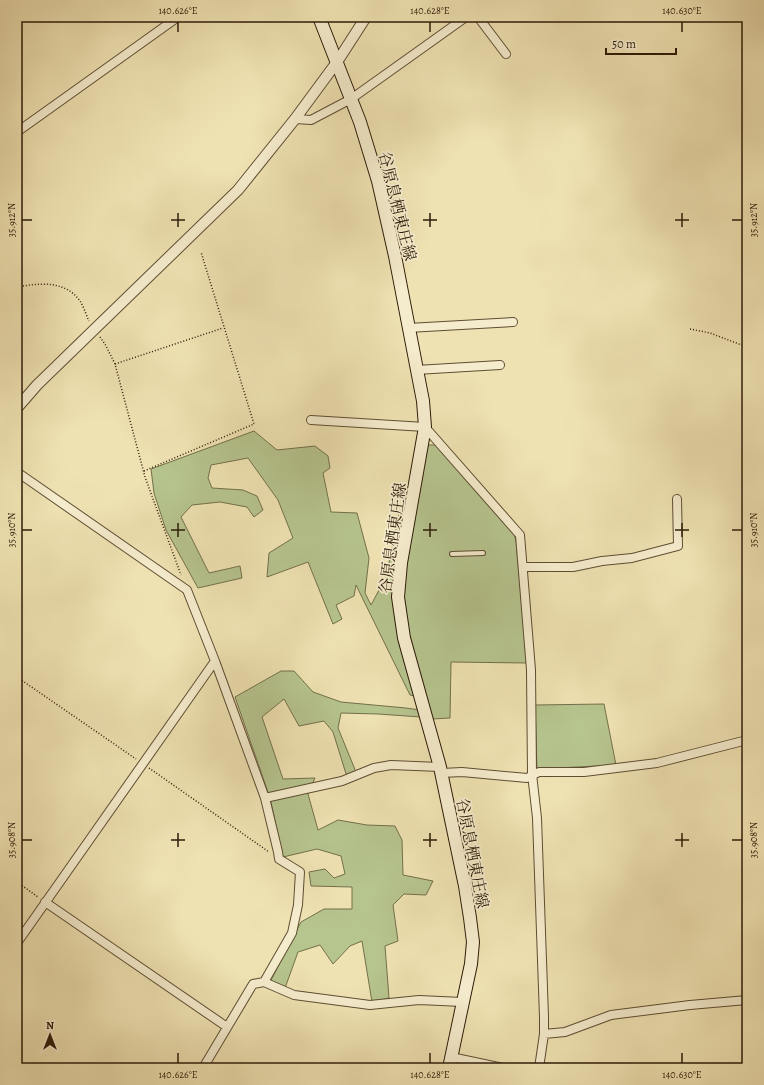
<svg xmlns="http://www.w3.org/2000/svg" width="764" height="1085" viewBox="0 0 764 1085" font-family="Alegreya,'Noto Serif JP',serif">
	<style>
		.green { fill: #b6c48e; stroke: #72704b }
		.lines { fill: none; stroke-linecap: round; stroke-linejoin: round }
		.service-casing { stroke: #5e4d32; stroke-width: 6 }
		.minor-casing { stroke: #5e4d32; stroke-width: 10 }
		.tertiary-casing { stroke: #5e4d32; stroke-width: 12 }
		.secondary-casing { stroke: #2d1b08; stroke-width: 14 }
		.path { stroke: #2d1b08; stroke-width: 1.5; stroke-dasharray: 1 2; stroke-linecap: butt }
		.service { stroke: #f5eccd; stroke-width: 4 }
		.minor { stroke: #f5eccd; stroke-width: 8 }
		.tertiary { stroke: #f5eccd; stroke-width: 10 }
		.secondary { stroke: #f5eccd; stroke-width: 12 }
		.ticks { fill: none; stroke: #2d1b08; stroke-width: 1.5 }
		.labels { text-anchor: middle; stroke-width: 3.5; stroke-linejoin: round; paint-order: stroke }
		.street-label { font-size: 16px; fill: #2d1b08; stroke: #f5eccd }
		.neatline { fill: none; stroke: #2d1b08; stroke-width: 1.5 }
		.ticks-label { font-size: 10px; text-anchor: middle; fill: #2d1b08 }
	</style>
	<rect width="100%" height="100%" fill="#efe2b2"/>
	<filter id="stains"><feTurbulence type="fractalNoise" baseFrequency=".005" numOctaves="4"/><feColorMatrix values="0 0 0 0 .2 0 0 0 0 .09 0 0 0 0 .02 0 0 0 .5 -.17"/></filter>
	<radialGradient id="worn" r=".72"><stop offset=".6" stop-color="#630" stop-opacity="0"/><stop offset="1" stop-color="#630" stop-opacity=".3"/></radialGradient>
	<path class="green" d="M 254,431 L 277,450 L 315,446 L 328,456 L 330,468 L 323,473 L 331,512 L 357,513 L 369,558 L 365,593 L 371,605 L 386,577 L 400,510 L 404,520 L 397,566 L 415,696 L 410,695 L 356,585 L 354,596 L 336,605 L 342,619 L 333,624 L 308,562 L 267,577 L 269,553 L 293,538 L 278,500 L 248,458 L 211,465 L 208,478 L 212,488 L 243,490 L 257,496 L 263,510 L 254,517 L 247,507 L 220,502 L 192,505 L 181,517 L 209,573 L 240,566 L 242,578 L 198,588 L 166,530 L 154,493 L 151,469 Z
		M 426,445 L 437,445 L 514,534 L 516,541 L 527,663 L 451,662 L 450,718 L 432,719 L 409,640 L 402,594 L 405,561 Z
		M 281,671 L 294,671 L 313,692 L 341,702 L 406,708 L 420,710 L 421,717 L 378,714 L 341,713 L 338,728 L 356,772 L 347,777 L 333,732 L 324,721 L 299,726 L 284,699 L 262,717 L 283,779 L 315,778 L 308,794 L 318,830 L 338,820 L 367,825 L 395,826 L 402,840 L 403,875 L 433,881 L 426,895 L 404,894 L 393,905 L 398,941 L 385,946 L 389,998 L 372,1002 L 362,941 L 350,946 L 333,964 L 320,945 L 298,952 L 285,988 L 270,982 L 301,922 L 324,909 L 352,909 L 352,887 L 311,886 L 309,872 L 325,869 L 334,878 L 345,874 L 341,856 L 317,849 L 283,857 L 270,798 L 235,697 Z
		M 604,704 L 616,765 L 537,769 L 535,705 Z"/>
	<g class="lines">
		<defs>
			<path id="service" d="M 452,554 L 483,553"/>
			<path id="minor" d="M 478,17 L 506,54
				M 295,119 L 311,120 L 351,99 L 466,17
				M 17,132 L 178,17
				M 408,328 L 513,322
				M 416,370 L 500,365
				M 311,420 L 425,427 L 520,535 L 531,670 L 532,774 L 537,818 L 544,1017 L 544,1034 L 539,1068
				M 17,472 L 187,590 L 215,661 L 265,798 L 278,852 L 279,859 L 300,872 L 298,905 L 292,933 L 264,982
				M 523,567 L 573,567 L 602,561 L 632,558 L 678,546 L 677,499
				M 441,773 L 462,772 L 527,778 L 539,772 L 584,772 L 657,763 L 747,740
				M 265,798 L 342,781 L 374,768 L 391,765 L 440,767
				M 45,902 L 227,1027
				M 17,943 L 215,661
				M 544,1034 L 565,1032 L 611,1015 L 690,1005 L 747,1000
				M 451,1057 L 503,1068
				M 203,1068 L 253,984 L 264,982 L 294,995 L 370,1005 L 419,1000 L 462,1002"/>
			<path id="tertiary" d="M 17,408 L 37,385 L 238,190 L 295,119 L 337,62 L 366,17"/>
			<path id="secondary" d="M 319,17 L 360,122 L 378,181 L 395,256 L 423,401 L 425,427 L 401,563 L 398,597 L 404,638 L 440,767 L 465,886 L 470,918 L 473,942 L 471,964 L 449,1068"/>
		</defs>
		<use href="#service" class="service-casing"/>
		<use href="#minor" class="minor-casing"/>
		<use href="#tertiary" class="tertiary-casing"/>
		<use href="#secondary" class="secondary-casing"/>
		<path class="path" d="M 17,287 C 39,283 65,280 80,301 C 84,307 86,315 89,321
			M 690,329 L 710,333 L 747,347
			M 100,337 L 105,344 L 115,364 L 145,477 L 181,575
			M 115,364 L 223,328
			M 144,471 L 254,424 L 201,252
			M 17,677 L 136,759
			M 149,768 L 269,852
			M 17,882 L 38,897"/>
		<use href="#service" class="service"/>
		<use href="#minor" class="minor"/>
		<use href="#tertiary" class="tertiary"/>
		<use href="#secondary" class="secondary"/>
	</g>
	<path class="ticks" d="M 178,22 L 178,32M 430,22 L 430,32M 682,22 L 682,32M 178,213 L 178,227M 430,213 L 430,227M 682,213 L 682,227M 22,220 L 32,220M 171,220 L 185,220M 423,220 L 437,220M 675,220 L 689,220M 732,220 L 742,220M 178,523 L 178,537M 430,523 L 430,537M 682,523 L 682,537M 22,530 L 32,530M 171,530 L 185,530M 423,530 L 437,530M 675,530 L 689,530M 732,530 L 742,530M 178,833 L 178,847M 430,833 L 430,847M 682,833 L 682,847M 22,840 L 32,840M 171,840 L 185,840M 423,840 L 437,840M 675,840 L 689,840M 732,840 L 742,840M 178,1053 L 178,1063M 430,1053 L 430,1063M 682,1053 L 682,1063"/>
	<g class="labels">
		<g class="street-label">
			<text transform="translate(398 206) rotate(76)" y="6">谷原息栖東庄線</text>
			<text transform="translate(392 538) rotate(-82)" y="6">谷原息栖東庄線</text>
			<text transform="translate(473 853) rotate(79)" y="6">谷原息栖東庄線</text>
		</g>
	</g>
	<rect width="764" height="1085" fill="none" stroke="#efe2b2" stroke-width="44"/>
	<g transform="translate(50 1035)" stroke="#f5eccd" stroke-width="3" paint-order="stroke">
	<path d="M0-3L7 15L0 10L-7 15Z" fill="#2d1b08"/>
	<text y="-6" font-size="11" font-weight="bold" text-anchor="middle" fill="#2d1b08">N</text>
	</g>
	<path d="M606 48v6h70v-6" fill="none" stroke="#2d1b08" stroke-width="2"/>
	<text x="612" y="48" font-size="12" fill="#2d1b08" stroke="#f5eccd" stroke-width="3" paint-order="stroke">50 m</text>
	<rect x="22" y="22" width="720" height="1041" class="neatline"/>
	<g class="ticks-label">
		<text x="178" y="14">140.626°E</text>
		<text x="430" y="14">140.628°E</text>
		<text x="682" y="14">140.630°E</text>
		<text transform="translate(11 220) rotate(-90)" y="4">35.912°N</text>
		<text transform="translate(753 220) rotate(-90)" y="4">35.912°N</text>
		<text transform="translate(11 530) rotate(-90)" y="4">35.910°N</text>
		<text transform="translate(753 530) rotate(-90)" y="4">35.910°N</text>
		<text transform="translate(11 840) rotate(-90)" y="4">35.908°N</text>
		<text transform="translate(753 840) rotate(-90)" y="4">35.908°N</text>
		<text x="178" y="1078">140.626°E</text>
		<text x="430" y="1078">140.628°E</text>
		<text x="682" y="1078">140.630°E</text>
	</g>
	<rect width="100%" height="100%" filter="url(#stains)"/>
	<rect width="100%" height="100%" fill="url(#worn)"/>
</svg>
